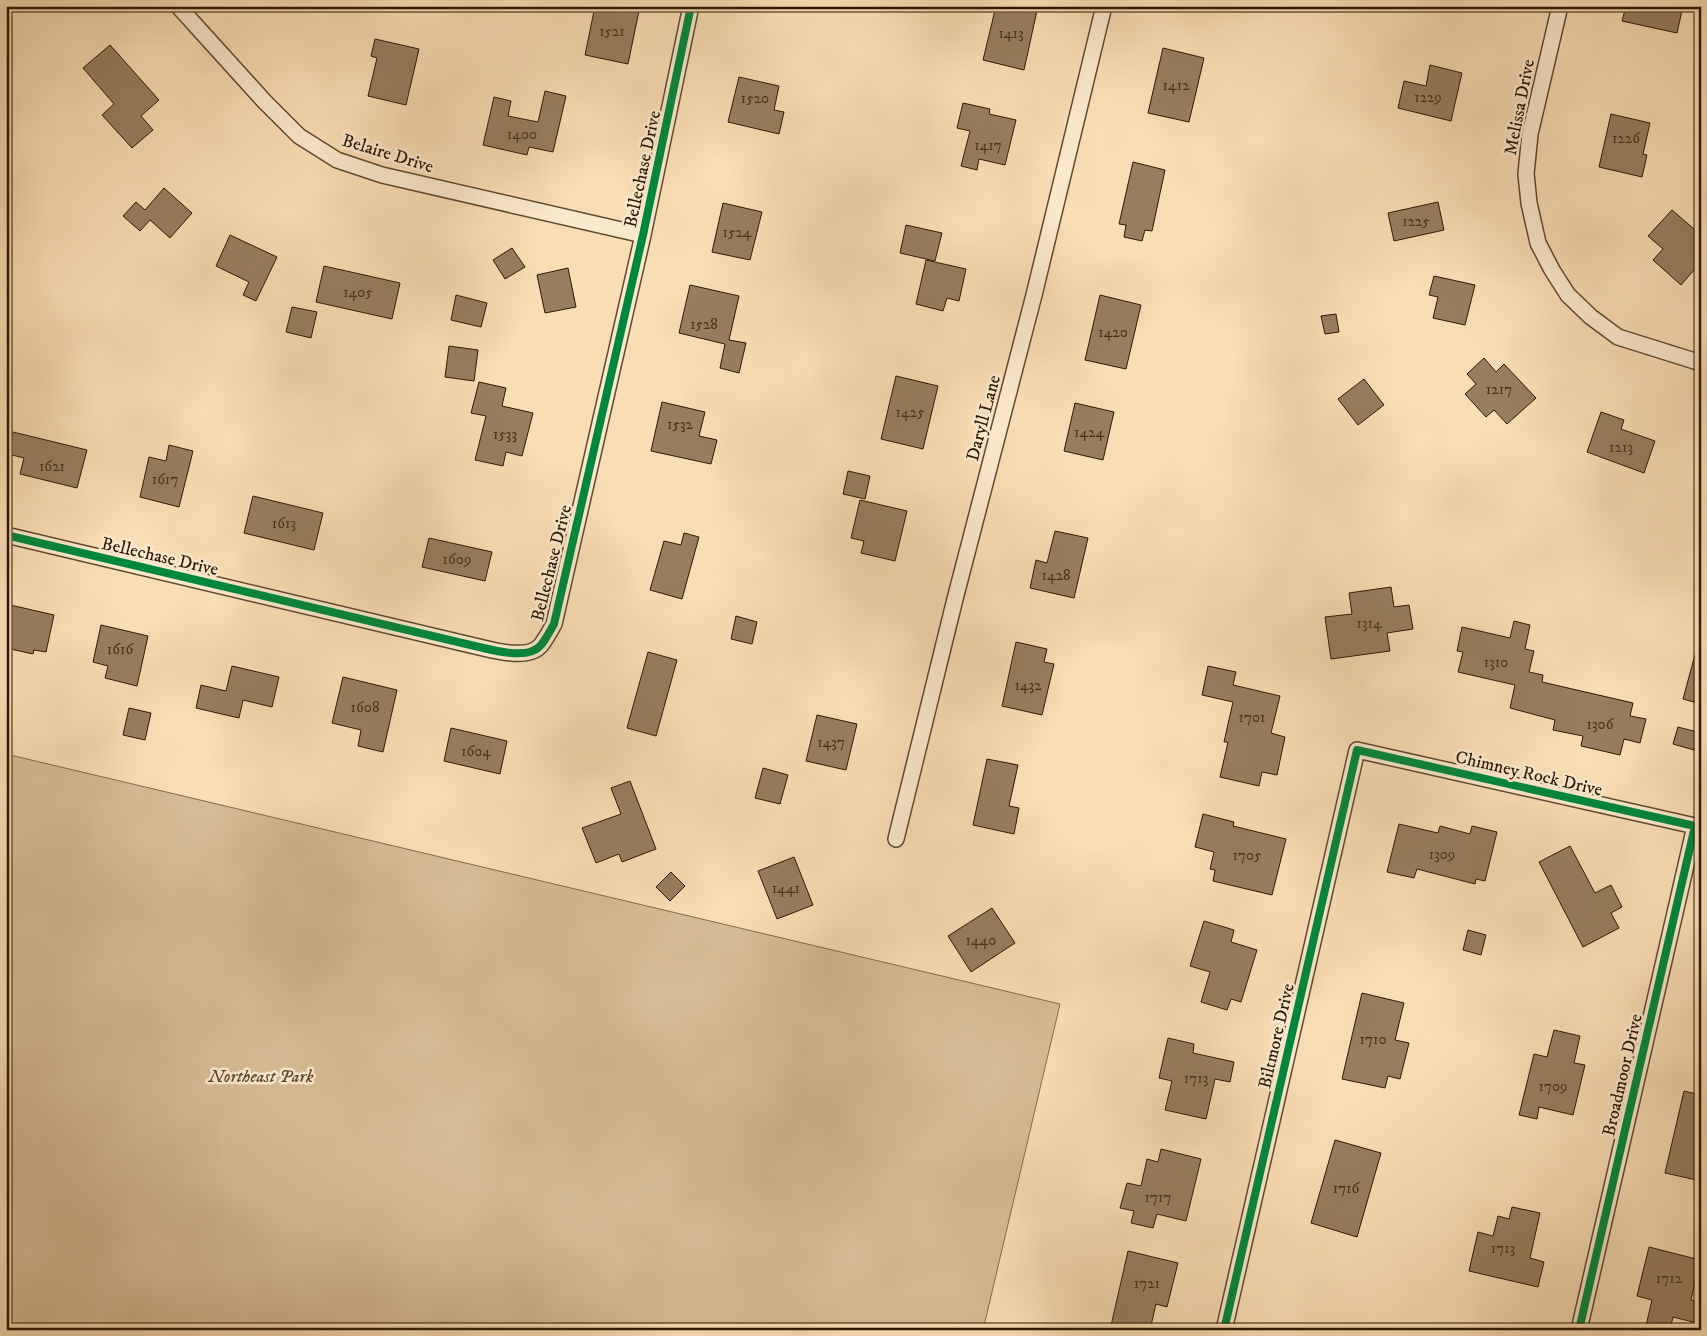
<svg xmlns="http://www.w3.org/2000/svg" width="1707" height="1336" viewBox="0 0 1707 1336" font-family="'IM FELL DW Pica',serif">
	<style>
		.green { fill: #d6bc96; stroke: #816a4c }
		.building { fill: #977e5f; stroke: #2c1803 }
		.lines { fill: none; stroke-linecap: round; stroke-linejoin: round }
		.street-casing { stroke: #5f492f; stroke-width: 18 }
		.street { stroke: #fbe9ce; stroke-width: 15 }
		.cycleway-casing { stroke: #fbe9ce; stroke-width: 11 }
		.cycleway { stroke: #00873e; stroke-width: 8 }
		.labels { text-anchor: middle; stroke-width: 5; stroke-linejoin: round; paint-order: stroke }
		.number-label { font-size: 15px; fill: #47321a }
		.street-label { font-size: 18px; fill: #2c1803; stroke: #fbe9ce }
		.park-label { font-size: 18px; font-style: italic; fill: #5f492f; stroke: #fbe9ce }
	</style>
	<rect width="100%" height="100%" fill="#f9ddb4"/>
	<filter id="stains"><feTurbulence type="fractalNoise" baseFrequency=".004" numOctaves="4"/><feColorMatrix values="0 0 0 0 .2 0 0 0 0 .09 0 0 0 0 .02 0 0 0 .5 -.17"/></filter>
	<radialGradient id="worn" r=".72"><stop offset=".6" stop-color="#630" stop-opacity="0"/><stop offset="1" stop-color="#630" stop-opacity=".3"/></radialGradient>
	<path class="green" d="M 6,754 L 1060,1004 L 983,1330 L 6,1330 Z"/>
	<path class="building" d="M 595,6 L 640,6 L 628,64 L 585,55 Z
		M 996,6 L 1038,6 L 1024,70 L 983,60 Z
		M 1626,6 L 1683,6 L 1677,33 L 1622,21 Z
		M 375,39 L 419,49 L 406,105 L 368,96 L 377,58 L 371,56 Z
		M 110,45 L 159,100 L 141,116 L 153,130 L 132,148 L 102,115 L 114,104 L 83,68 Z
		M 1163,48 L 1204,58 L 1189,122 L 1148,113 Z
		M 1430,65 L 1462,73 L 1451,121 L 1398,108 L 1404,81 L 1426,86 Z
		M 739,77 L 779,86 L 774,110 L 784,112 L 779,134 L 728,122 Z
		M 545,91 L 566,96 L 553,152 L 529,147 L 527,155 L 483,145 L 494,97 L 511,101 L 508,116 L 538,122 Z
		M 963,103 L 990,109 L 989,114 L 1016,120 L 1005,165 L 979,159 L 977,170 L 961,166 L 970,131 L 957,128 Z
		M 1611,114 L 1650,123 L 1643,154 L 1647,155 L 1642,177 L 1599,167 Z
		M 1133,162 L 1165,170 L 1152,231 L 1145,230 L 1142,241 L 1124,237 L 1126,225 L 1119,224 Z
		M 164,188 L 192,213 L 170,238 L 150,220 L 140,231 L 123,216 L 136,202 L 145,210 Z
		M 1438,202 L 1444,230 L 1394,241 L 1388,213 Z
		M 723,203 L 762,212 L 750,260 L 712,252 Z
		M 1672,210 L 1701,235 L 1701,262 L 1681,285 L 1653,260 L 1663,249 L 1648,236 Z
		M 906,225 L 942,233 L 935,261 L 900,253 Z
		M 230,235 L 277,257 L 256,301 L 243,295 L 249,282 L 216,266 Z
		M 512,248 L 525,267 L 505,279 L 493,260 Z
		M 926,260 L 966,269 L 959,301 L 947,298 L 943,311 L 916,304 Z
		M 324,266 L 400,283 L 392,319 L 316,302 Z
		M 568,268 L 576,307 L 545,313 L 537,275 Z
		M 1434,276 L 1475,285 L 1465,325 L 1433,318 L 1438,297 L 1429,295 Z
		M 690,285 L 739,296 L 729,340 L 746,343 L 739,373 L 720,368 L 725,344 L 679,333 Z
		M 456,295 L 487,303 L 481,327 L 451,320 Z
		M 1100,295 L 1141,305 L 1126,369 L 1085,360 Z
		M 292,307 L 317,312 L 311,338 L 286,332 Z
		M 1336,314 L 1339,332 L 1325,334 L 1321,316 Z
		M 449,346 L 478,350 L 474,381 L 445,377 Z
		M 1484,358 L 1496,372 L 1504,364 L 1536,398 L 1507,424 L 1494,410 L 1486,417 L 1465,394 L 1476,384 L 1467,374 Z
		M 896,376 L 938,386 L 923,449 L 881,439 Z
		M 1364,379 L 1384,405 L 1358,425 L 1338,399 Z
		M 479,382 L 506,388 L 502,406 L 533,413 L 522,456 L 506,452 L 503,466 L 475,460 L 486,416 L 471,413 Z
		M 662,402 L 705,412 L 699,436 L 717,440 L 711,464 L 651,451 Z
		M 1075,403 L 1114,412 L 1103,460 L 1064,451 Z
		M 1601,412 L 1624,420 L 1621,429 L 1655,441 L 1644,473 L 1587,452 Z
		M 13,432 L 87,450 L 77,488 L 20,474 L 24,458 L 8,454 Z
		M 169,445 L 193,451 L 179,507 L 140,497 L 149,457 L 166,461 Z
		M 848,471 L 870,476 L 865,499 L 843,494 Z
		M 253,496 L 323,513 L 314,550 L 244,533 Z
		M 860,500 L 907,511 L 895,561 L 861,553 L 864,541 L 851,538 Z
		M 1055,531 L 1088,538 L 1074,598 L 1030,588 L 1036,560 L 1047,563 Z
		M 684,533 L 699,537 L 682,599 L 650,590 L 664,541 L 681,545 Z
		M 429,538 L 492,552 L 485,581 L 422,567 Z
		M 1391,587 L 1394,607 L 1409,605 L 1413,629 L 1387,633 L 1390,651 L 1331,659 L 1325,617 L 1352,614 L 1349,593 Z
		M 6,604 L 54,615 L 46,652 L 34,650 L 33,654 L 6,648 Z
		M 736,616 L 757,622 L 752,644 L 731,639 Z
		M 1514,621 L 1530,625 L 1525,649 L 1534,651 L 1529,672 L 1543,675 L 1542,682 L 1633,703 L 1630,716 L 1646,719 L 1640,743 L 1624,739 L 1620,755 L 1581,746 L 1583,736 L 1553,730 L 1555,720 L 1510,708 L 1515,685 L 1458,672 L 1463,652 L 1457,651 L 1462,627 L 1510,638 Z
		M 101,625 L 148,636 L 137,686 L 105,678 L 108,666 L 93,662 Z
		M 1016,642 L 1047,649 L 1044,662 L 1054,664 L 1042,715 L 1002,706 Z
		M 1696,651 L 1701,651 L 1701,704 L 1683,699 Z
		M 648,652 L 677,660 L 656,736 L 627,728 Z
		M 232,666 L 279,677 L 272,707 L 243,700 L 239,718 L 196,708 L 201,685 L 226,691 Z
		M 1208,666 L 1236,672 L 1233,685 L 1280,696 L 1271,733 L 1285,737 L 1277,775 L 1262,772 L 1259,786 L 1220,777 L 1228,742 L 1224,742 L 1233,702 L 1202,695 Z
		M 343,677 L 397,690 L 383,752 L 358,746 L 361,730 L 332,723 Z
		M 129,708 L 151,713 L 145,740 L 123,735 Z
		M 817,715 L 857,724 L 846,770 L 806,761 Z
		M 1678,727 L 1701,733 L 1701,752 L 1673,744 Z
		M 451,728 L 507,741 L 500,774 L 444,761 Z
		M 987,759 L 1018,765 L 1009,806 L 1019,808 L 1014,834 L 973,825 Z
		M 763,768 L 788,775 L 780,804 L 755,798 Z
		M 630,781 L 656,849 L 622,862 L 619,854 L 596,863 L 582,828 L 621,814 L 611,788 Z
		M 1203,814 L 1234,822 L 1233,826 L 1286,839 L 1272,895 L 1213,881 L 1215,870 L 1210,869 L 1214,852 L 1195,847 Z
		M 1399,824 L 1438,833 L 1440,826 L 1470,834 L 1472,826 L 1497,832 L 1485,881 L 1476,879 L 1475,884 L 1417,869 L 1414,878 L 1387,872 Z
		M 1570,846 L 1595,893 L 1611,885 L 1622,907 L 1611,913 L 1619,928 L 1583,947 L 1539,862 Z
		M 794,857 L 813,905 L 777,919 L 758,871 Z
		M 671,872 L 685,886 L 670,901 L 656,887 Z
		M 992,908 L 1015,943 L 971,972 L 948,936 Z
		M 1204,921 L 1234,930 L 1231,942 L 1257,950 L 1241,1002 L 1231,999 L 1227,1010 L 1201,1002 L 1210,972 L 1190,966 Z
		M 1468,930 L 1486,935 L 1481,955 L 1463,950 Z
		M 1362,993 L 1404,1003 L 1395,1040 L 1409,1043 L 1400,1079 L 1388,1076 L 1385,1088 L 1342,1079 Z
		M 1554,1030 L 1580,1036 L 1574,1063 L 1585,1065 L 1573,1115 L 1539,1107 L 1537,1119 L 1519,1115 L 1534,1054 L 1547,1057 Z
		M 1168,1038 L 1194,1044 L 1193,1053 L 1234,1062 L 1230,1082 L 1215,1079 L 1206,1119 L 1165,1110 L 1172,1081 L 1159,1078 Z
		M 1684,1091 L 1701,1095 L 1701,1181 L 1665,1173 Z
		M 1335,1140 L 1381,1153 L 1357,1237 L 1311,1223 Z
		M 1161,1149 L 1201,1159 L 1186,1221 L 1157,1214 L 1153,1228 L 1131,1223 L 1134,1211 L 1120,1208 L 1127,1183 L 1141,1186 L 1147,1159 L 1158,1162 Z
		M 1512,1207 L 1540,1213 L 1530,1258 L 1544,1262 L 1538,1287 L 1469,1271 L 1478,1232 L 1493,1236 L 1498,1216 L 1509,1219 Z
		M 1649,1247 L 1700,1260 L 1691,1300 L 1701,1302 L 1701,1324 L 1673,1317 L 1670,1330 L 1645,1330 L 1652,1300 L 1637,1296 Z
		M 1128,1251 L 1178,1263 L 1167,1307 L 1156,1304 L 1150,1330 L 1110,1330 Z"/>
	<g class="lines">
		<defs>
			<path id="street" d="M 178,6 L 264,101 L 299,136 L 337,160 L 382,175 L 643,235
				M 1560,6 L 1530,134 L 1526,174 L 1529,203 L 1538,243 L 1552,270 L 1568,295 L 1591,317 L 1618,337 L 1701,363
				M 6,535 L 479,647 C 496,651 529,660 541,645 C 546,639 550,631 554,624 L 643,235 L 691,6
				M 896,839 L 955,599 L 1034,295 L 1104,6
				M 1224,1330 L 1357,750 L 1695,826 L 1579,1330"/>
		</defs>
		<use href="#street" class="street-casing"/>
		<use href="#street" class="street"/>
		<defs>
			<path id="cycleway" d="M 6,535 L 479,647 C 496,651 529,660 541,645 C 546,639 550,631 554,624 L 643,235 L 691,6
				M 1224,1330 L 1357,750 L 1695,826 L 1579,1330"/>
		</defs>
		<use href="#cycleway" class="cycleway-casing"/>
		<use href="#cycleway" class="cycleway"/>
	</g>
	<g class="labels">
		<g class="number-label">
			<text x="612" y="36">1521</text>
			<text x="1011" y="38">1413</text>
			<text x="1176" y="90">1412</text>
			<text x="1428" y="102">1229</text>
			<text x="755" y="103">1520</text>
			<text x="522" y="139">1400</text>
			<text x="1626" y="143">1226</text>
			<text x="988" y="150">1417</text>
			<text x="1416" y="226">1225</text>
			<text x="737" y="237">1524</text>
			<text x="358" y="297">1405</text>
			<text x="704" y="329">1528</text>
			<text x="1113" y="337">1420</text>
			<text x="1499" y="394">1217</text>
			<text x="910" y="417">1425</text>
			<text x="680" y="429">1532</text>
			<text x="1089" y="437">1424</text>
			<text x="505" y="439">1533</text>
			<text x="1621" y="452">1213</text>
			<text x="52" y="471">1621</text>
			<text x="165" y="484">1617</text>
			<text x="284" y="528">1613</text>
			<text x="457" y="564">1609</text>
			<text x="1056" y="580">1428</text>
			<text x="1369" y="628">1314</text>
			<text x="120" y="654">1616</text>
			<text x="1496" y="667">1310</text>
			<text x="1028" y="690">1432</text>
			<text x="365" y="712">1608</text>
			<text x="1252" y="722">1701</text>
			<text x="1600" y="729">1306</text>
			<text x="831" y="747">1437</text>
			<text x="476" y="756">1604</text>
			<text x="1442" y="859">1309</text>
			<text x="1247" y="860">1705</text>
			<text x="786" y="893">1441</text>
			<text x="981" y="945">1440</text>
			<text x="1373" y="1044">1710</text>
			<text x="1196" y="1083">1713</text>
			<text x="1553" y="1091">1709</text>
			<text x="1346" y="1193">1716</text>
			<text x="1158" y="1202">1717</text>
			<text x="1503" y="1253">1713</text>
			<text x="1669" y="1283">1712</text>
			<text x="1147" y="1288">1721</text>
		</g>
		<g class="street-label">
			<text transform="translate(1519 107) rotate(-79)" y="6">Melissa Drive</text>
			<text transform="translate(388 153) rotate(17)" y="6">Belaire Drive</text>
			<text transform="translate(642 169) rotate(-78)" y="6">Bellechase Drive</text>
			<text transform="translate(983 418) rotate(-75)" y="6">Daryll Lane</text>
			<text transform="translate(160 556) rotate(13)" y="6">Bellechase Drive</text>
			<text transform="translate(551 563) rotate(-76)" y="6">Bellechase Drive</text>
			<text transform="translate(1529 773) rotate(13)" y="6">Chimney Rock Drive</text>
			<text transform="translate(1276 1036) rotate(-77)" y="6">Biltmore Drive</text>
			<text transform="translate(1622 1075) rotate(-77)" y="6">Broadmoor Drive</text>
		</g>
		<g class="park-label">
			<text x="261" y="1082">Northeast Park</text>
		</g>
	</g>
	<rect width="1707" height="1336" fill="none" stroke="#f9ddb4" stroke-width="25"/>
	<rect x="8" y="8" width="1692" height="1321" fill="none" stroke="#2c1803" stroke-width="2.5"/>
	<rect x="12" y="12" width="1682" height="1311" fill="none" stroke="#2c1803"/>
	<rect width="100%" height="100%" filter="url(#stains)"/>
	<rect width="100%" height="100%" fill="url(#worn)"/>
</svg>
